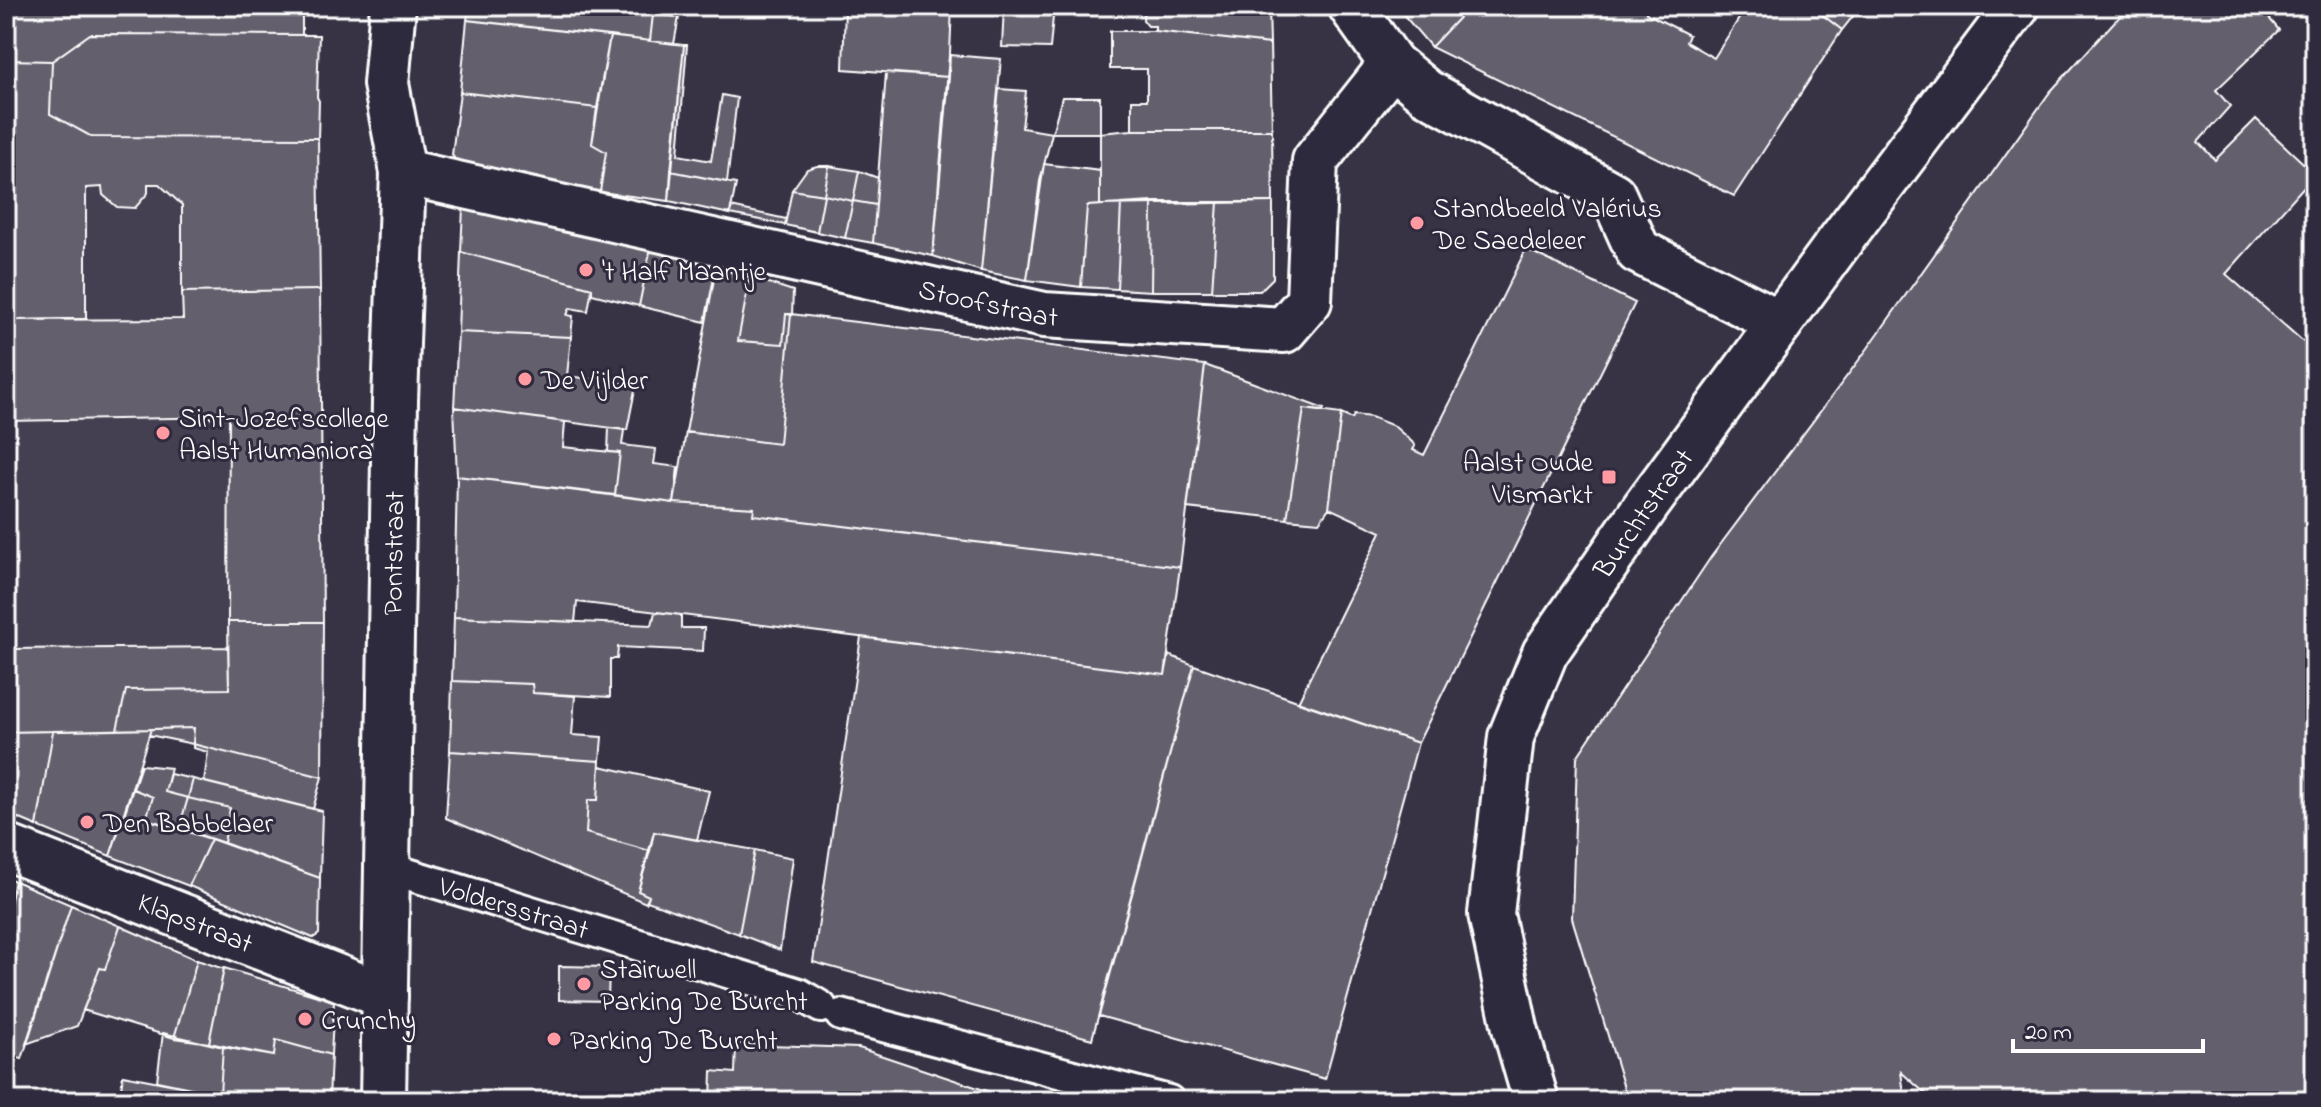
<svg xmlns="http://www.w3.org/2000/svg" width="2321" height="1107" viewBox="0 0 2321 1107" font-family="'Indie Flower',sans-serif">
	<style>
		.built { fill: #444051 }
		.building { fill: #635f6d; stroke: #fff; stroke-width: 2 }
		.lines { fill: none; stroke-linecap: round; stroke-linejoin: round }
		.service-casing { stroke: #fff; stroke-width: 36 }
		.pedestrian-casing { stroke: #fff; stroke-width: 50 }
		.minor-casing { stroke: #fff; stroke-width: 50 }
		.tertiary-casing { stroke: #fff; stroke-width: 50 }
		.service { stroke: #2f2a3d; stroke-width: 30 }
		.pedestrian { stroke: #2f2a3d; stroke-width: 44 }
		.minor { stroke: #2f2a3d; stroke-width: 44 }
		.tertiary { stroke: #2f2a3d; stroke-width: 44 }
		.poi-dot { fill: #ff9aa2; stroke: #2f2a3d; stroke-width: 3 }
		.labels { text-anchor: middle; stroke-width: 6; stroke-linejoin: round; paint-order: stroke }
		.poi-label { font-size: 28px; fill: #fff; stroke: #2f2a3d; text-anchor: start }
		.street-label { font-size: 28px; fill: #fff; stroke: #2f2a3d }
	</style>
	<rect width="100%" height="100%" fill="#373345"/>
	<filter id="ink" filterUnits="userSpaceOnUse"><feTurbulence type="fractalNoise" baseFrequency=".0125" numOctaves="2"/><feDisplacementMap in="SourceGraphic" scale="16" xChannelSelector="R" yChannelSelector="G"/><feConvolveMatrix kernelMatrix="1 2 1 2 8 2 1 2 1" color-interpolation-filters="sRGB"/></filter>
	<g filter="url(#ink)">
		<path class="built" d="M 6,6 L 320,6 L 320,8 L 302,8 L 302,35 L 319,35 L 322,777 L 193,744 L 194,729 L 6,732 Z"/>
		<path class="building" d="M 6,6 L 320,6 L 320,8 L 302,8 L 302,35 L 90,34 L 52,61 L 6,60 Z
			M 469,6 L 654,6 L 650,41 L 467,20 Z
			M 845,6 L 952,6 L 949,77 L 843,69 Z
			M 1004,6 L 1054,6 L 1050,48 L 1002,47 Z
			M 1144,6 L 1269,6 L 1270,44 L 1155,31 L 1155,26 L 1148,26 L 1143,20 Z
			M 1396,6 L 1470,6 L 1431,47 Z
			M 1470,6 L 1645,6 L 1646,13 L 1689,35 L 1686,42 L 1714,58 L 1747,6 L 1811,6 L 1842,30 L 1734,196 L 1431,47 Z
			M 1811,6 L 1861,6 L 1842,30 Z
			M 2134,6 L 2259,6 L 2279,30 L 2216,90 L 2230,106 L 2198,142 L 2215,160 L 2256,119 L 2315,174 L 2226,274 L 2315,352 L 2315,1101 L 1934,1101 L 1901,1072 L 1905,1101 L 1628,1101 L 1572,918 L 1577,757 L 1711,557 L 1868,348 L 2050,92 L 2115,21 Z
			M 653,14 L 679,17 L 674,44 L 650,41 Z
			M 467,20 L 610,36 L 597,108 L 460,92 Z
			M 1110,31 L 1155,31 L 1270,44 L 1272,130 L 1132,130 L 1132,100 L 1147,100 L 1147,69 L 1110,69 Z
			M 90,34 L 319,35 L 317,97 L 319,101 L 318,138 L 92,137 L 50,114 L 52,61 Z
			M 610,36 L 684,45 L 669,201 L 600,192 L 606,152 L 592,144 Z
			M 684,45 L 687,45 L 678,155 L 711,161 L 722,95 L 737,98 L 727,182 L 671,171 Z
			M 949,55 L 1001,59 L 981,271 L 933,256 Z
			M 6,60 L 52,61 L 50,114 L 92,137 L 318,138 L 320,290 L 182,292 L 182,205 L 159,184 L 148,184 L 148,193 L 135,208 L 117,207 L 103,195 L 102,187 L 86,188 L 86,319 L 6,320 Z
			M 886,73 L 949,77 L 933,256 L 873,243 Z
			M 999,89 L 1026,91 L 1022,128 L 1052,133 L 1040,181 L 1027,280 L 981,271 Z
			M 460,92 L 597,108 L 592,144 L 606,152 L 600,192 L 461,167 L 452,155 Z
			M 1062,97 L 1100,97 L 1100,133 L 1052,133 Z
			M 1132,130 L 1272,130 L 1273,202 L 1100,205 L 1100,133 Z
			M 1044,164 L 1100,171 L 1100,205 L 1087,206 L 1081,287 L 1027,280 Z
			M 817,166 L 829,166 L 824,195 L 792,190 L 807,169 Z
			M 829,166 L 859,171 L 853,201 L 824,195 Z
			M 671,171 L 736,184 L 730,214 L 669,201 Z
			M 859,171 L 878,178 L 876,205 L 853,201 Z
			M 792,190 L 824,195 L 817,232 L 785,225 Z
			M 824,195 L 853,201 L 845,238 L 817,232 Z
			M 853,201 L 876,205 L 873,243 L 845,238 Z
			M 1152,202 L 1218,202 L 1212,291 L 1151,291 Z
			M 1152,202 L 1151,291 L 1117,289 L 1121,204 Z
			M 1218,202 L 1273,202 L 1273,278 L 1260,291 L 1212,291 Z
			M 1121,204 L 1117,289 L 1081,287 L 1087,206 Z
			M 463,207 L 651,247 L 639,306 L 592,294 L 592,288 L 461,252 Z
			M 731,207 L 786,219 L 785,225 L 730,214 Z
			M 651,247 L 716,268 L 705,322 L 639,306 Z
			M 1526,249 L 1635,303 L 1418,743 L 1298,702 L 1381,532 L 1329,508 L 1341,414 L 1352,419 L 1354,415 L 1371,417 L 1394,426 L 1412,442 L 1415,446 L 1413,450 L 1424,455 Z
			M 461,252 L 592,288 L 588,311 L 570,308 L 567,315 L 573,316 L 571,337 L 458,332 Z
			M 716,268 L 750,277 L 738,341 L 783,344 L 786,314 L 791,314 L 779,444 L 686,432 Z
			M 750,277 L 793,291 L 792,315 L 786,314 L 783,344 L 738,341 Z
			M 320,290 L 323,622 L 228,622 L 229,417 L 6,421 L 6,320 L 183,319 L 182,292 Z
			M 791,314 L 1205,365 L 1180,567 L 753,515 L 754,508 L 674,503 L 686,432 L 779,444 Z
			M 458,332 L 571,337 L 567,376 L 636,385 L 627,430 L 454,407 Z
			M 1205,365 L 1324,409 L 1323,411 L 1304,409 L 1287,519 L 1187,508 Z
			M 454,407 L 565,422 L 563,447 L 620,453 L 615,495 L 457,476 Z
			M 1304,409 L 1341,414 L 1329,508 L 1319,522 L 1287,519 Z
			M 609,428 L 624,430 L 622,445 L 656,449 L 654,464 L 678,467 L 674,503 L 615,495 L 620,453 L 608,452 Z
			M 457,476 L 674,503 L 754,508 L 753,515 L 1180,567 L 1165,675 L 577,602 L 575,622 L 454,617 Z
			M 655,612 L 681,615 L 681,628 L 704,628 L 703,651 L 618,647 L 617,659 L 610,659 L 610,697 L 533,693 L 532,684 L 452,681 L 454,617 L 652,625 Z
			M 228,622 L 323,622 L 322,777 L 193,744 L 194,728 L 117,730 L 126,690 L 229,689 Z
			M 861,637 L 1165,675 L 1169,655 L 1194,665 L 1092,1039 L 813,962 Z
			M 228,647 L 229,689 L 126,690 L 117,730 L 6,732 L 6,649 Z
			M 1194,665 L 1418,743 L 1325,1079 L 1099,1016 Z
			M 452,681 L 532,684 L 533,693 L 575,696 L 572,735 L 602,737 L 600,761 L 450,751 Z
			M 194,728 L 193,744 L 149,735 L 151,729 Z
			M 151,729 L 110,856 L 37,826 L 53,731 Z
			M 53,731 L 37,826 L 6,813 L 6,732 Z
			M 193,744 L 322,777 L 313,809 L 204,782 L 208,752 L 193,748 Z
			M 450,751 L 600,761 L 598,800 L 588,800 L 586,833 L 650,851 L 638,891 L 649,896 L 646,903 L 446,818 Z
			M 141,765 L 171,768 L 165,792 L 188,798 L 179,828 L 146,819 L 153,797 L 133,789 Z
			M 600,766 L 709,791 L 697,840 L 654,832 L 650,851 L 586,833 L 588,800 L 598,800 Z
			M 170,774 L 193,779 L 188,798 L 165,792 Z
			M 193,779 L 322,811 L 320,878 L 224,843 L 230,808 L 188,798 Z
			M 133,789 L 153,797 L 146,819 L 211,839 L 189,886 L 110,856 Z
			M 188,798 L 230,808 L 224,843 L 179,828 Z
			M 654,832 L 755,850 L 739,934 L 647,901 L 649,896 L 638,891 Z
			M 211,839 L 320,878 L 319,934 L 313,938 L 189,886 Z
			M 755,850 L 793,858 L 780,950 L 739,934 Z
			M 6,877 L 15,881 L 6,923 Z
			M 15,881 L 71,905 L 22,1059 L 6,1054 L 6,923 Z
			M 71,905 L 120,926 L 105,969 L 100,968 L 77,1026 L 26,1044 Z
			M 120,926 L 197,960 L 174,1038 L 83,1010 L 100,968 L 105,969 Z
			M 197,960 L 224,969 L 209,1043 L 174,1038 Z
			M 559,966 L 609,967 L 608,1001 L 559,1000 Z
			M 224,968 L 334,1001 L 331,1055 L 276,1040 L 274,1056 L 209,1043 Z
			M 163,1033 L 223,1047 L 220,1094 L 157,1081 Z
			M 276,1040 L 331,1055 L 329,1101 L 245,1101 L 242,1098 L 220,1094 L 223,1047 L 274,1056 Z
			M 736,1044 L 859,1048 L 1017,1101 L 711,1101 L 712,1071 L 735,1073 Z
			M 123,1075 L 242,1098 L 245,1101 L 119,1101 Z"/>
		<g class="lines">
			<defs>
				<g id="service">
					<path id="s1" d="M 388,868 L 799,994 L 821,1007"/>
					<path d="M 841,1015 L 1169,1101"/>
				</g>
				<g id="pedestrian">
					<path d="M 1351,6 L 1392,64 L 1426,92 L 1613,195 L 1638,251 L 1780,323"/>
					<path id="s2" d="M 403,172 L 1044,315 L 1284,330 L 1309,301 L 1315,161 L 1392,64"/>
					<path id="s3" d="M 6,847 L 385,996"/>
				</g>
				<g id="minor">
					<path id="s4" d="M 383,1101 L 395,401 L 403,172 L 386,84 L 393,6"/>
				</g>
				<g id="tertiary">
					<path id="s5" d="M 1536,1101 L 1515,1028 L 1491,914 L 1511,737 L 1545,653 L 1646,506 L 1840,241 L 2017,6"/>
				</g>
			</defs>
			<use href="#service" class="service-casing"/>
			<use href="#pedestrian" class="pedestrian-casing"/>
			<use href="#minor" class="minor-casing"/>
			<use href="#tertiary" class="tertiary-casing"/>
			<use href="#service" class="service"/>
			<use href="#pedestrian" class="pedestrian"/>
			<use href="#minor" class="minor"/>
			<use href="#tertiary" class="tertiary"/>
		</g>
	</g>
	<g class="poi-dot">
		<circle cx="1417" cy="223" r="8"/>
		<circle cx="586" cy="270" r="8"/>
		<circle cx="525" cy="379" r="8"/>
		<circle cx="163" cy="433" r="8"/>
		<rect x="1601" y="469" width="16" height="16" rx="4"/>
		<circle cx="87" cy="822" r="8"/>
		<circle cx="584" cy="984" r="8"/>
		<circle cx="305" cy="1019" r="8"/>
		<circle cx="554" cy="1039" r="8"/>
	</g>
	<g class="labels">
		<g class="poi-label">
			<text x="1433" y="217">Standbeeld Valérius<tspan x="1433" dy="32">De Saedeleer</tspan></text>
			<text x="602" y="280">'t Half Maantje</text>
			<text x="541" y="389">De Vijlder</text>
			<text x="179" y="427">Sint-Jozefscollege<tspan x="179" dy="32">Aalst Humaniora</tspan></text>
			<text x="1593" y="471" text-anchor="end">Aalst Oude<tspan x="1593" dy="32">Vismarkt</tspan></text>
			<text x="103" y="832">Den Babbelaer</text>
			<text x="600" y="978">Stairwell<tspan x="600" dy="32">Parking De Burcht</tspan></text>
			<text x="321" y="1029">Crunchy</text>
			<text x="570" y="1049">Parking De Burcht</text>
		</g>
		<g class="street-label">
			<text dy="10" stroke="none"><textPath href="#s2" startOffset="600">Stoofstraat</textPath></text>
			<text dy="10" stroke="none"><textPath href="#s5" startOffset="632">Burchtstraat</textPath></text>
			<text dy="10" stroke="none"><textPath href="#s4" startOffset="548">Pontstraat</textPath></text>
			<text dy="10" stroke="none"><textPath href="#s1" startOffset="132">Voldersstraat</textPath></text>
			<text dy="10" stroke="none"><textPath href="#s3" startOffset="204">Klapstraat</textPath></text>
		</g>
	</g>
	<rect width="2321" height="1107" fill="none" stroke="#2f2a3d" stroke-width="32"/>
	<rect x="16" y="16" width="2289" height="1075" fill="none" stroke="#fff" stroke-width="3" filter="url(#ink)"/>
	<path d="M2013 1039v12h190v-12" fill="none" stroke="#ffffff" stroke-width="4"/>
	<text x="2025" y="1039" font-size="24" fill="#ffffff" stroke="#2f2a3d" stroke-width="6" paint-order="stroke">20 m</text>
</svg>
